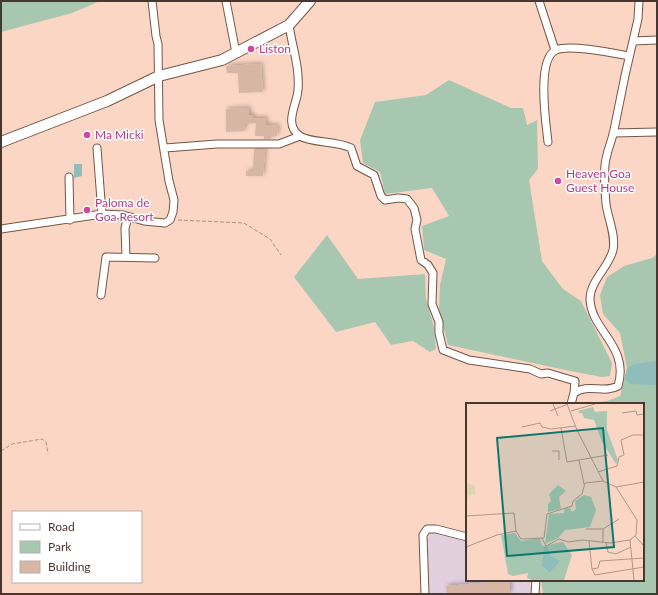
<svg xmlns="http://www.w3.org/2000/svg" width="658" height="595" viewBox="0 0 658 595" font-family="Lato,sans-serif">
	<style>
		.commercial { fill: #e2cfde }
		.green { fill: #a8c7b1 }
		.water { fill: #91bcbc }
		.building { fill: #d8b6a6; filter: url(#shadow) }
		.lines { fill: none; stroke-linecap: round; stroke-linejoin: round }
		.street-casing { stroke: #745546; stroke-width: 9 }
		.secondary-casing { stroke: #745546; stroke-width: 12 }
		.path { stroke: #ad9185; stroke-width: 1; stroke-dasharray: 4 2; stroke-linecap: butt }
		.street { stroke: #fff; stroke-width: 7 }
		.secondary { stroke: #fff; stroke-width: 10 }
		.hotel-dot { fill: #d1479c; stroke: #fff; stroke-width: 1.5 }
		.labels { text-anchor: middle; stroke-width: 3; stroke-linejoin: round; paint-order: stroke }
		.hotel-label { font-size: 12px; fill: #b23c85; stroke: #fff; text-anchor: start }
		.inset-road { fill: none; stroke: #b3968a; stroke-width: 1 }
		.view { fill: #0f766e; fill-opacity: 0.15; stroke: #0f766e; stroke-width: 2 }
		.inset-edge { fill: none; stroke: #463731; stroke-width: 2 }
	</style>
	<defs>
		<filter id="shadow"><feDropShadow dx="2" dy="-2" stdDeviation="2" flood-color="#0004"/></filter>
	</defs>
	<rect width="100%" height="100%" fill="#fbd6c5"/>
	<path class="commercial" d="M 431,532 L 467,539 L 467,580 L 530,580 L 531,594 L 428,594 L 425,543 Z"/>
	<path class="green" d="M 1,1 L 100,1 L 72,13 L 1,32 Z
		M 449,80 L 511,108 L 523,108 L 527,125 L 537,120 L 538,169 L 529,180 L 542,261 L 563,289 L 581,301 L 612,363 L 610,376 L 602,377 L 570,371 L 448,345 L 439,309 L 440,285 L 446,259 L 424,250 L 422,226 L 449,216 L 432,188 L 385,194 L 380,172 L 363,163 L 360,140 L 375,102 L 426,95 Z
		M 327,235 L 358,279 L 425,274 L 426,299 L 434,327 L 436,349 L 430,352 L 413,341 L 391,345 L 375,322 L 336,332 L 294,277 Z
		M 657,254 L 657,594 L 543,594 L 541,580 L 643,580 L 643,404 L 584,404 L 607,401 L 620,396 L 627,368 L 620,333 L 603,314 L 600,295 L 607,277 L 624,266 L 652,258 Z"/>
	<path class="water" d="M 74,164 L 82,164 L 82,176 L 74,178 Z
		M 657,361 L 657,385 L 630,384 L 625,379 L 627,368 L 634,364 Z"/>
	<path class="building" d="M 261,64 L 263,92 L 239,93 L 238,73 L 227,73 L 226,66 Z
		M 249,108 L 249,115 L 253,115 L 253,118 L 266,118 L 266,125 L 278,126 L 277,136 L 272,136 L 271,139 L 264,139 L 264,136 L 255,136 L 256,123 L 245,124 L 245,131 L 226,132 L 226,109 Z
		M 254,149 L 265,149 L 263,176 L 246,176 L 246,171 L 253,171 Z
		M 492,582 L 510,582 L 510,594 L 447,594 L 446,586 Z"/>
	<g class="lines">
		<defs>
			<path id="street" d="M 226,1 L 236,53
				M 539,1 L 555,50
				M 289,25 C 292,46 300,68 298,90 C 297,105 283,124 300,136 C 310,143 337,141 351,148 L 357,166 L 374,175 L 381,196 L 385,200 L 398,198 L 407,199 L 414,208 L 417,220 L 415,229 L 421,260 L 428,265 L 433,273 L 432,304 L 439,322 L 439,333 L 443,350 L 469,360 L 530,369 L 541,374 L 548,373 L 575,381 L 574,393
				M 633,41 L 657,40
				M 613,133 L 657,132
				M 548,142 C 546,124 536,59 556,50 C 570,44 613,53 629,56
				M 97,148 L 102,214
				M 165,148 L 217,144 L 279,144 L 300,136
				M 69,177 L 70,220
				M 1,229 L 102,214 L 123,215 L 144,221 L 165,223 L 170,220 L 173,212 L 174,200 L 169,181 L 159,120 L 158,44 L 156,36 L 152,1
				M 126,257 L 125,228 L 128,217
				M 101,295 L 106,257 L 155,258
				M 571,404 L 574,393 C 588,383 604,394 618,386 C 630,346 591,331 590,299 C 590,281 609,267 613,250 C 616,235 608,219 606,204 C 605,192 604,177 605,165 C 606,153 612,141 614,130 C 621,93 629,56 638,19 L 639,1
				M 425,594 L 423,535 L 427,529 L 436,529 L 467,537
				M 535,594 L 536,580"/>
			<path id="secondary" d="M 1,142 L 107,101 L 159,76 L 222,60 L 289,25 L 310,1"/>
		</defs>
		<use href="#street" class="street-casing"/>
		<use href="#secondary" class="secondary-casing"/>
		<path class="path" d="M 178,220 L 244,223 L 270,239 L 281,255
			M 1,451 L 12,444 L 42,439 L 46,442 L 48,454"/>
		<use href="#street" class="street"/>
		<use href="#secondary" class="secondary"/>
	</g>
	<g class="hotel-dot">
		<circle cx="251" cy="49" r="4"/>
		<circle cx="87" cy="135" r="4"/>
		<circle cx="558" cy="181" r="4"/>
		<circle cx="87" cy="210" r="4"/>
	</g>
	<g class="labels">
		<g class="hotel-label">
			<text x="259" y="53">Liston</text>
			<text x="95" y="139">Ma Micki</text>
			<text x="566" y="178">Heaven Goa<tspan x="566" dy="14">Guest House</tspan></text>
			<text x="95" y="207">Paloma de<tspan x="95" dy="14">Goa Resort</tspan></text>
		</g>
	</g>
	<g transform="translate(466 403)">
		<rect width="178" height="178" fill="#fbd6c5"/>
		<path d="M 127,4 L 129,9 L 141,8 L 141,27 L 152,57 L 150,61 L 136,39 L 128,17 L 118,15 L 116,10 L 113,10 L 112,8 ZM 92,82 L 100,88 L 93,94 L 95,106 L 82,109 L 82,101 L 85,98 L 83,91 ZM 118,92 L 125,94 L 130,107 L 124,124 L 99,127 L 92,135 L 79,141 L 83,111 L 98,110 L 99,105 L 104,105 L 106,109 L 110,106 L 109,98 ZM 49,130 L 55,138 L 74,135 L 76,143 L 97,139 L 106,152 L 98,177 L 66,177 L 61,175 L 62,170 L 47,173 L 42,171 L 35,132 Z" fill="#a8c7b1"/>
		<path d="M 0,80 L 8,82 L 10,91 L 2,93 L 0,113 Z" fill="#dfd6b1"/>
		<path d="M 78,144 L 81,144 L 84,152 L 94,158 L 84,169 L 76,163 Z" fill="#91bcbc"/>
		<path class="inset-road" d="M 87,1 L 92,13M 101,1 L 111,27 L 137,78 L 150,84 L 178,79M 84,8 L 102,1M 105,8 L 129,1M 156,10 L 170,8 L 171,12 L 178,11M 56,24 L 74,20 L 76,24 L 85,26 L 110,23M 95,25 L 101,59 L 142,52M 86,48 L 93,48 L 93,57M 113,57 L 118,81M 132,69 L 151,63 L 153,54 L 158,52 L 155,37 L 167,32 L 178,32M 150,84 L 171,117 L 170,132 L 164,137 L 168,177M 0,113 L 48,110 L 50,128M 120,126 L 137,126 L 137,139M 137,126 L 153,116M 169,133 L 178,143M 76,135 L 78,135 L 81,111 L 106,103 L 107,98 L 116,91 L 119,80 L 137,78M 123,138 L 126,166 L 132,165 L 134,158 L 178,155M 140,140 L 142,149 L 150,151 L 165,144M 0,144 L 31,132 L 50,128 L 55,136 L 76,135 L 80,143 L 93,136 L 102,139 L 117,137 L 144,140 L 164,137M 126,166 L 129,172 L 178,164"/>
		<path class="view" d="M 137,25 L 148,144 L 41,153 L 31,35 Z"/>
		<rect width="178" height="178" class="inset-edge"/>
	</g>
	<rect width="658" height="595" fill="none" stroke="#463731" stroke-width="4"/>
	<rect x="12" y="511" width="130" height="72" fill="#ffffff" stroke="#b5afad"/>
	<rect x="20" y="524" width="20" height="6" fill="#ffffff" stroke="#b5afad"/>
	<text x="48" y="531" font-size="12" fill="#463731">Road</text>
	<rect x="20" y="541" width="20" height="12" fill="#a8c7b1" stroke="#b5afad"/>
	<text x="48" y="551" font-size="12" fill="#463731">Park</text>
	<rect x="20" y="561" width="20" height="12" fill="#d8b6a6" stroke="#b5afad"/>
	<text x="48" y="571" font-size="12" fill="#463731">Building</text>
</svg>
